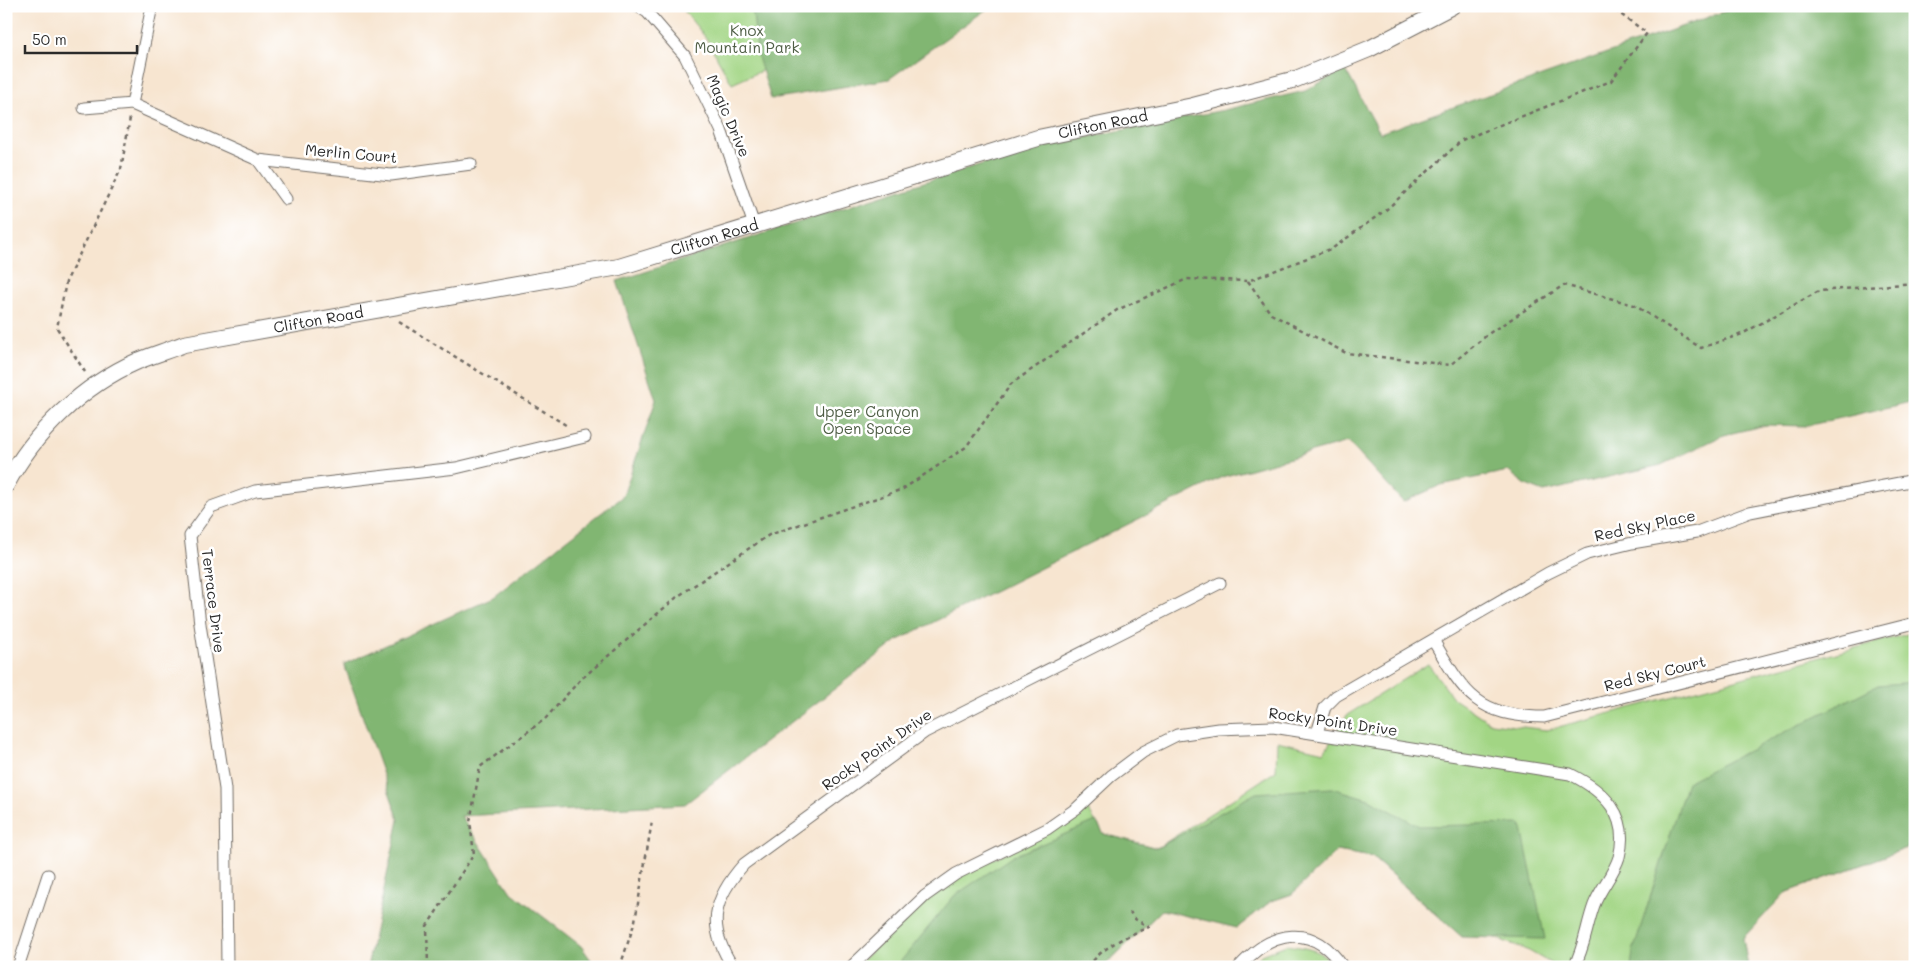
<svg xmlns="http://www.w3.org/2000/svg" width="1921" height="973" viewBox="0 0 1921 973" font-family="Mali,sans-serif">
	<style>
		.green { fill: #a2d584; stroke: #668058 }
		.forest { fill: #81b672; stroke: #56704e }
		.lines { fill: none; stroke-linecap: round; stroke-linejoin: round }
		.street-casing { stroke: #726c65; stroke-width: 13 }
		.secondary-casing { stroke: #726c65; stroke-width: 18 }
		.path { stroke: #726c65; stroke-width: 2.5; stroke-dasharray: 4 4; stroke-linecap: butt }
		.street { stroke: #fff; stroke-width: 11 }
		.secondary { stroke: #fff; stroke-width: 16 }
		.labels { text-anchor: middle; stroke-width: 5; stroke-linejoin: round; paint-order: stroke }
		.park-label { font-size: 15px; fill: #4f5e46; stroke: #fff }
		.street-label { font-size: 15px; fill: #2b2b2b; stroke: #fff }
	</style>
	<rect width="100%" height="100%" fill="#fff"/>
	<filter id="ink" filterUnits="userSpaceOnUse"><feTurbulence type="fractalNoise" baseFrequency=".02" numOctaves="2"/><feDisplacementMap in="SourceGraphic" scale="10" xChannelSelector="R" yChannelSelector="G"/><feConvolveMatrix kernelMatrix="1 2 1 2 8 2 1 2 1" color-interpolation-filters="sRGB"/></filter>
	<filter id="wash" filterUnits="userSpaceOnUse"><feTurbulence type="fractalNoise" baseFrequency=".0096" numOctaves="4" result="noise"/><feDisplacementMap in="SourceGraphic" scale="20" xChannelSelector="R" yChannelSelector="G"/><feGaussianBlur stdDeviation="1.12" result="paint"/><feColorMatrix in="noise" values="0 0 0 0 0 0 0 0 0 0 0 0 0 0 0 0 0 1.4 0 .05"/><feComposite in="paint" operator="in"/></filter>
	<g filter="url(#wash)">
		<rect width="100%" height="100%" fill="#f7e5d0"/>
		<path class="green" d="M 688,6 L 787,6 L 806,51 L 732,84 L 706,38 L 684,11 Z
			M 1915,632 L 1915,845 L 1785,893 L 1665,967 L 1557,967 L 1529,951 L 1435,914 L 1372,857 L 1315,847 L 1292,894 L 1271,901 L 1237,928 L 1198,875 L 1103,967 L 855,967 L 926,898 L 957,877 L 1045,833 L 1086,807 L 1104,834 L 1157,848 L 1276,771 L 1277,741 L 1324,752 L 1347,715 L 1428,664 L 1454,699 L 1491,723 L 1547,730 Z
			M 1286,945 C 1305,948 1324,949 1335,967 L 1251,967 L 1261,955 Z"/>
		<path class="forest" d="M 752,6 L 991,6 L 889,79 L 771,99 L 758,57 Z
			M 1740,6 L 1915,6 L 1915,401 L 1806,426 L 1766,425 L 1724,435 L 1661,465 L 1544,492 L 1526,485 L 1508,471 L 1441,485 L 1403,502 L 1348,442 L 1222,477 L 898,640 L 685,804 L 461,816 L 510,891 L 581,946 L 596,967 L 367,967 L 399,820 L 344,664 L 493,597 L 623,496 L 656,400 L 617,281 L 908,187 L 1037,147 L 1224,110 L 1305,91 L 1345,69 L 1380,133 Z
			M 1915,682 L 1915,845 L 1785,893 L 1743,938 L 1748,967 L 1631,967 L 1633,951 L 1687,782 L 1878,685 Z
			M 1332,788 L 1369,799 L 1419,826 L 1521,824 L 1545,939 L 1462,937 L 1372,857 L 1337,851 L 1292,894 L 1271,901 L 1237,928 L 1162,910 L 1103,967 L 896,967 L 954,896 L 1013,856 L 1096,821 L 1104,834 L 1157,848 L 1256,793 Z"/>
	</g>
	<g filter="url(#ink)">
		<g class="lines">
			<defs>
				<path id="street" d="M 152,6 L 132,104 L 258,160 L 391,175 L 471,164
					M 637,6 L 647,12 L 685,56 L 721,130 L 754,225
					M 84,108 L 132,104
					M 258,160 L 286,199
					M 1433,640 C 1465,694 1476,716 1544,717 L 1915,623
					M 1317,733 L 1325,707 L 1336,696 L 1548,573 L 1587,554 L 1632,543 L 1697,532 L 1750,512 L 1915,480
					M 18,967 L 48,875
					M 227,967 L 225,789 L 200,624 L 190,536 L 211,507 L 255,491 L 456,468 L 585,437
					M 733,967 C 706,926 713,899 744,864 L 925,732 L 1220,583
					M 851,967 L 925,896 L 956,874 L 1047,829 L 1077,808 L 1111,776 L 1143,752 L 1177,735 L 1218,729 L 1273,727 L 1570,774 C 1604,791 1630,815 1619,857 C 1614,874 1600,889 1594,905 C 1586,927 1585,946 1574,967
					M 1239,967 C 1272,930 1313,922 1343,967"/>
				<g id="secondary">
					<path id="s1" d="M 6,485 C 34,432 83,385 138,361 C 153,355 169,350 184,344 L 619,267 L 1038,138 L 1193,106 L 1296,79 L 1369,49 L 1452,6"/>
				</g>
			</defs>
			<use href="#street" class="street-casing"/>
			<use href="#secondary" class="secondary-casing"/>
			<path class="path" d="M 1248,281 L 1271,314 L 1346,353 L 1450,365 L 1491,332 L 1564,285 L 1634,305 L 1701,348 L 1742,334 L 1819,291 L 1915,283
				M 399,322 L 569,427
				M 85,372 L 57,328 L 66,282 L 121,169 L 130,118
				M 428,967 L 427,926 L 474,854 L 470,822 L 480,767 L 545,719 L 580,680 L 677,597 L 769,535 L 903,489 L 966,447 L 1011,384 L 1117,310 L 1187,279 L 1248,281 L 1333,248 L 1387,209 L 1462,140 L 1611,81 L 1647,33 L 1609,6
				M 620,967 L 635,921 L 652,821
				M 1088,967 C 1104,945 1125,937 1149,927 L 1135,919 L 1130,912"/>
			<use href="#street" class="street"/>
			<use href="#secondary" class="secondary"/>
		</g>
	</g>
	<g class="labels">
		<g class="park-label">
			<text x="747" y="36">Knox<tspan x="747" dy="17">Mountain Park</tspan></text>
			<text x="867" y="417">Upper Canyon<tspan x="867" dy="17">Open Space</tspan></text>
		</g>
		<g class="street-label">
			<text transform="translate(728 116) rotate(67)" y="5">Magic Drive</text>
			<text dy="5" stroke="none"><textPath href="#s1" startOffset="1180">Clifton Road</textPath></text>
			<text transform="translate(351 154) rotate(5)" y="5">Merlin Court</text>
			<text dy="5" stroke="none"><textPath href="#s1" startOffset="775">Clifton Road</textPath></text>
			<text dy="5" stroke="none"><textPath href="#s1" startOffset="370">Clifton Road</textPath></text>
			<text transform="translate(1645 526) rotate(-12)" y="5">Red Sky Place</text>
			<text transform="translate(213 601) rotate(83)" y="5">Terrace Drive</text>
			<text transform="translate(1655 674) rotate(-14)" y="5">Red Sky Court</text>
			<text transform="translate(1333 722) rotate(8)" y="5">Rocky Point Drive</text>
			<text transform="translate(877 750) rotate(-35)" y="5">Rocky Point Drive</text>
		</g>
	</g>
	<rect width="1921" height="973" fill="none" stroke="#fff" stroke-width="25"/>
	<path d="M25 45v8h112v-8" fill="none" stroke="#2b2b2b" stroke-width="2.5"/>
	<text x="32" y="45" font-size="15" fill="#2b2b2b" stroke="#ffffff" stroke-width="4" paint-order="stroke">50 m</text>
</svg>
